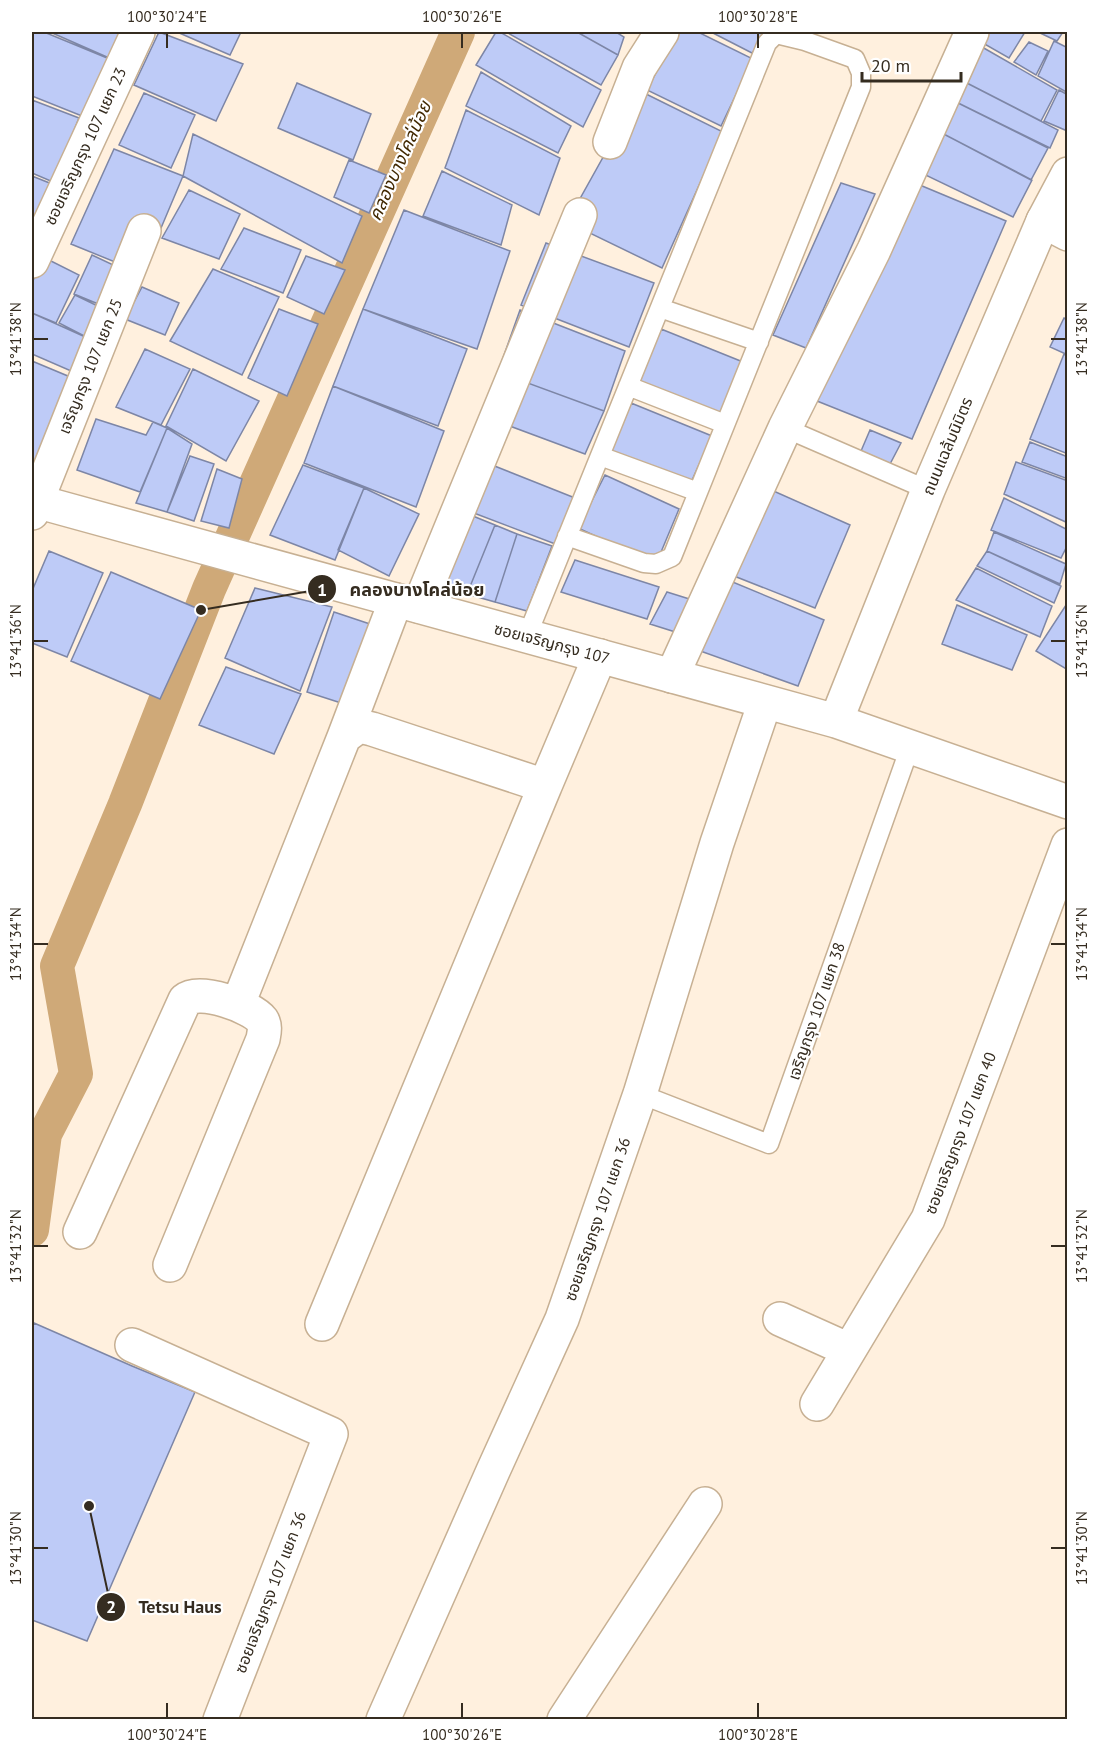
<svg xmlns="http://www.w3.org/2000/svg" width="1099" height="1751" viewBox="0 0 1099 1751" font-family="'PT Sans','Noto Sans Thai',sans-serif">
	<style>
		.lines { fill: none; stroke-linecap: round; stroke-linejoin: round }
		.canal { stroke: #cfa978; stroke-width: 34 }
		.building { fill: #becbf7; stroke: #7d86a6; stroke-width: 1.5 }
		.lane-casing { stroke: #c7b093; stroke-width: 21 }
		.street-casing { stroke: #c7b093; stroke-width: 36 }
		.secondary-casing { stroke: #c7b093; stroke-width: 36 }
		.lane { stroke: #fff; stroke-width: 18 }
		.street { stroke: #fff; stroke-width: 33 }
		.secondary { stroke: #fff; stroke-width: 33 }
		.ticks { fill: none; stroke: #352c20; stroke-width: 2 }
		.labels { text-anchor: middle; stroke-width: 4.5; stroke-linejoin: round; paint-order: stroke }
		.street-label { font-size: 16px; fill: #352c20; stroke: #fff }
		.water-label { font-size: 18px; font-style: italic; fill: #412800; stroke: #fff }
		.leader { fill: none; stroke: #352c20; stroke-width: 2 }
		.callout-dot { fill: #352c20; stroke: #fff; stroke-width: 2 }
		.mark-label { font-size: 18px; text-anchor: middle; font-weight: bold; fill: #fff }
		.callout-label { font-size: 18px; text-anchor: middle; font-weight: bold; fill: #352c20; stroke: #fff; stroke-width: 4.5; stroke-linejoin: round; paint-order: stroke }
		.neatline { fill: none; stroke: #352c20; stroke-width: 2 }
		.ticks-label { font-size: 15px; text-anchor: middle; fill: #352c20 }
	</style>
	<rect width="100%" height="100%" fill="#fff0de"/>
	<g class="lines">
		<path class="canal" d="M 32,1230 L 45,1134 L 76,1074 L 57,966 L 125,804 L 209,589 L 458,32"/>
	</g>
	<path class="building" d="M 32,32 L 44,32 L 112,60 L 87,118 L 32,96 Z
		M 50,32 L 128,32 L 116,61 Z
		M 159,32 L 243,64 L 216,121 L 134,85 Z
		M 177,32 L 241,32 L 230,55 Z
		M 496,32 L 500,32 L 601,90 L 583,127 L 476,65 Z
		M 506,32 L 577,32 L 618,55 L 601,85 Z
		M 577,32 L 616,32 L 624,37 L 618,55 Z
		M 677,32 L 698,32 L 753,59 L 721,126 L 647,90 Z
		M 711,32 L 770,32 L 752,53 Z
		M 987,32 L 1025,32 L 1009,58 L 981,42 Z
		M 1038,32 L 1063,32 L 1057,41 Z
		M 1054,41 L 1068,48 L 1068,93 L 1038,76 Z
		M 1029,42 L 1048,51 L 1036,75 L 1014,62 Z
		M 982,47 L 1057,90 L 1041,121 L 963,81 Z
		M 481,72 L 571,126 L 558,153 L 466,106 Z
		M 959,79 L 1058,130 L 1050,148 L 948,98 Z
		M 297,83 L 371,114 L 353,160 L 278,128 Z
		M 1059,90 L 1068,95 L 1068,126 L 1065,130 L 1044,121 Z
		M 640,91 L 723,132 L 662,268 L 567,222 Z
		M 144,93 L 195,115 L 171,168 L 119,145 Z
		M 948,98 L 1048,148 L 1031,180 L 934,129 Z
		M 32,100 L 79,118 L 53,182 L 32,173 Z
		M 466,110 L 560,158 L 539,215 L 445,168 Z
		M 934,129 L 1032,180 L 1013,217 L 915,170 Z
		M 193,134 L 362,216 L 342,263 L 183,176 Z
		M 114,149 L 183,176 L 142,273 L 71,244 Z
		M 349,160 L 386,175 L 369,213 L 334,197 Z
		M 442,171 L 512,205 L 501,245 L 423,216 Z
		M 891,173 L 1006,221 L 912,439 L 792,391 Z
		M 32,176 L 52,184 L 32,228 Z
		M 841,183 L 875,194 L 806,348 L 773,335 Z
		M 189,190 L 240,214 L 219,259 L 162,238 Z
		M 404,210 L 510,251 L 477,349 L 363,309 Z
		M 244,228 L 301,250 L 283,293 L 221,269 Z
		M 546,243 L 654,283 L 629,347 L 521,305 Z
		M 92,255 L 124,270 L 108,308 L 74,294 Z
		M 306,256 L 345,270 L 324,314 L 287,297 Z
		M 43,257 L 79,275 L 56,323 L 32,313 L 32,283 Z
		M 213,269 L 279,297 L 242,375 L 170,341 Z
		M 142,287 L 179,303 L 165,335 L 125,319 Z
		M 75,295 L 104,309 L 92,340 L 59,323 Z
		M 279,309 L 318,324 L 287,396 L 248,378 Z
		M 363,309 L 467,349 L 438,426 L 333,386 Z
		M 520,310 L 625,351 L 604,411 L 498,372 Z
		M 32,313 L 92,340 L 78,374 L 32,354 Z
		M 1064,318 L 1068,320 L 1068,355 L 1050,347 Z
		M 661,329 L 743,362 L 720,417 L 638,382 Z
		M 145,349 L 190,369 L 161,425 L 116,407 Z
		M 1064,354 L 1068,356 L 1068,454 L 1030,439 Z
		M 32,361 L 75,379 L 32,469 Z
		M 193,369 L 259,401 L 226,461 L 166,426 Z
		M 498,372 L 604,411 L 585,454 L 480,415 Z
		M 333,386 L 444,431 L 416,507 L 304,463 Z
		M 631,403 L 712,436 L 688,489 L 610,455 Z
		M 96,419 L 146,435 L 153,422 L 167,428 L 140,492 L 77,470 Z
		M 167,428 L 192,444 L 167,512 L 136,503 Z
		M 870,430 L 901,443 L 890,464 L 861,451 Z
		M 1030,442 L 1068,457 L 1068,479 L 1022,462 Z
		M 190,456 L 214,464 L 194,521 L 167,512 Z
		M 1016,462 L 1068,481 L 1068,523 L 1004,494 Z
		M 487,463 L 575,498 L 558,545 L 466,510 Z
		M 303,465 L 364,488 L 335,560 L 270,535 Z
		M 217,469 L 242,479 L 229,528 L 201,521 Z
		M 605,475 L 679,509 L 656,564 L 578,528 Z
		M 364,488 L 419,514 L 389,576 L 338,550 Z
		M 769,489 L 850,525 L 815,608 L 729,574 Z
		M 1004,498 L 1068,530 L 1068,544 L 1061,558 L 991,530 Z
		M 463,512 L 495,525 L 467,594 L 436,583 Z
		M 495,525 L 517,534 L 495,602 L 467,594 Z
		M 994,532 L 1066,564 L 1060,584 L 987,551 Z
		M 517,534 L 552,546 L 527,611 L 495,602 Z
		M 49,551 L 103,573 L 67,657 L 32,643 L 32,591 Z
		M 987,551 L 1061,586 L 1054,603 L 977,566 Z
		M 575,560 L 659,587 L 647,619 L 561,592 Z
		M 976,568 L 1052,606 L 1040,637 L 956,600 Z
		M 111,572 L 201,610 L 160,699 L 71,661 Z
		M 723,578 L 824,620 L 798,686 L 692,648 Z
		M 255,588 L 332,607 L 300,691 L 225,658 Z
		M 667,592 L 699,602 L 685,635 L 650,624 Z
		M 1068,602 L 1068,670 L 1036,651 Z
		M 957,605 L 1027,635 L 1012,670 L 942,644 Z
		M 334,612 L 394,632 L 366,711 L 307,692 Z
		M 226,667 L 301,694 L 274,754 L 199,725 Z
		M 34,1323 L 132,1366 L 195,1392 L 87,1641 L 32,1620 L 32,1328 Z"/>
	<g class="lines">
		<defs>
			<path id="lane" d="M 660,308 L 759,342
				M 628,386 L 725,424
				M 785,428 L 928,490
				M 600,456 L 698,492
				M 527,636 L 767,43 L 776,34 L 805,41 L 855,59 L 861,73 L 861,87 L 672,557 L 656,564 L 644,563 L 567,536
				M 640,1094 L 769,1144 L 910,747"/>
			<path id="street" d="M 610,142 L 639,68 L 662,32
				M 1043,221 L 1068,234
				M 32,261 L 138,32
				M 32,513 L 144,231
				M 419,606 L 580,215
				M 672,676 L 785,428 L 874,250 L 972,32
				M 344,737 L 396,600
				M 238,1004 L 344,737 L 359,726 L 372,729 L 545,786 L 600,656
				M 80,1232 L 185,1000 C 199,988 251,1006 262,1020 C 266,1026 264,1033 263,1039 L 170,1265
				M 780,1319 L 849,1350
				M 322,1324 L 545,786
				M 132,1345 L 331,1434 L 220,1720
				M 817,1404 L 928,1219 L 1068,845
				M 383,1720 L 493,1471 L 562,1319 L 640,1094 L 717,843 L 765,702
				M 564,1720 L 705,1504"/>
			<path id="secondary" d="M 32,500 L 836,721 L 1068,802
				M 836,721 L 928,490 L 1043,221 L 1068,174"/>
		</defs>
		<use href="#lane" class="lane-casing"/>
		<use href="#street" class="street-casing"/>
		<use href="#secondary" class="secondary-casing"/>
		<use href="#lane" class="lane"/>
		<use href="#street" class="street"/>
		<use href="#secondary" class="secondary"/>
	</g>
	<path class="ticks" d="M 167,33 L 167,48M 462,33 L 462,48M 758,33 L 758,48M 33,339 L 48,339M 1051,339 L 1066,339M 33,641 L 48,641M 1051,641 L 1066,641M 33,944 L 48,944M 1051,944 L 1066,944M 33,1246 L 48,1246M 1051,1246 L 1066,1246M 33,1548 L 48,1548M 1051,1548 L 1066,1548M 167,1703 L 167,1718M 462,1703 L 462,1718M 758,1703 L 758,1718"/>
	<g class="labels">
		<g class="street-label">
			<text transform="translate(85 146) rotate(-65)" y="6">ซอยเจริญกรุง 107 แยก 23</text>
			<text transform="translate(90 366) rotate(-68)" y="6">เจริญกรุง 107 แยก 25</text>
			<text transform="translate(947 446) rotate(-67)" y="6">ถนนแฉล้มนิมิตร</text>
			<text transform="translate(552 643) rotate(15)" y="6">ซอยเจริญกรุง 107</text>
			<text transform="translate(816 1011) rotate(-71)" y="6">เจริญกรุง 107 แยก 38</text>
			<text transform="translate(960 1133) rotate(-69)" y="6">ซอยเจริญกรุง 107 แยก 40</text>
			<text transform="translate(597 1219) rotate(-71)" y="6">ซอยเจริญกรุง 107 แยก 36</text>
			<text transform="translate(270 1592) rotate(-69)" y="6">ซอยเจริญกรุง 107 แยก 36</text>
		</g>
		<g class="water-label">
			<text transform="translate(400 161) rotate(-66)" y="6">คลองบางโคล่น้อย</text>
		</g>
	</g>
	<path class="leader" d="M201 610L322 589M89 1506L111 1607"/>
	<g class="callout-dot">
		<circle cx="201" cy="610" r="6"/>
		<circle cx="89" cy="1506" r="6"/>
		<circle cx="322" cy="589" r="15"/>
		<circle cx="111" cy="1607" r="15"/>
	</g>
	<g class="mark-label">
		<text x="322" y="596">1</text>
		<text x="111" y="1613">2</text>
	</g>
	<g class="callout-label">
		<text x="417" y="596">คลองบางโคล่น้อย</text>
		<text x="180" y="1613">Tetsu Haus</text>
	</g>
	<rect width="1099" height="1751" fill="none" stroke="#ffffff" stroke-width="66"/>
	<path d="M862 72v9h99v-9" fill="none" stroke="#352c20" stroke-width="3"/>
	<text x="871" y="72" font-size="18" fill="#352c20" stroke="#ffffff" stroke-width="4.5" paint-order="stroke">20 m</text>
	<rect x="33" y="33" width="1033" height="1685" class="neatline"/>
	<g class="ticks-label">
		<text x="167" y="22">100°30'24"E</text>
		<text x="462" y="22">100°30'26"E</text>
		<text x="758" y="22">100°30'28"E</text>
		<text transform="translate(16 339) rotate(-90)" y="5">13°41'38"N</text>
		<text transform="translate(1082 339) rotate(-90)" y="5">13°41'38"N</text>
		<text transform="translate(16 641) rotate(-90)" y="5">13°41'36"N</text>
		<text transform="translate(1082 641) rotate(-90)" y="5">13°41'36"N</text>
		<text transform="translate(16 944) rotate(-90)" y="5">13°41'34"N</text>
		<text transform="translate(1082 944) rotate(-90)" y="5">13°41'34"N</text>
		<text transform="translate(16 1246) rotate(-90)" y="5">13°41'32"N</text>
		<text transform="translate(1082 1246) rotate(-90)" y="5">13°41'32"N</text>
		<text transform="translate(16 1548) rotate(-90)" y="5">13°41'30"N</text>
		<text transform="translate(1082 1548) rotate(-90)" y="5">13°41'30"N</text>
		<text x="167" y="1740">100°30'24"E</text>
		<text x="462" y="1740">100°30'26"E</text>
		<text x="758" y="1740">100°30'28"E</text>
	</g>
</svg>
